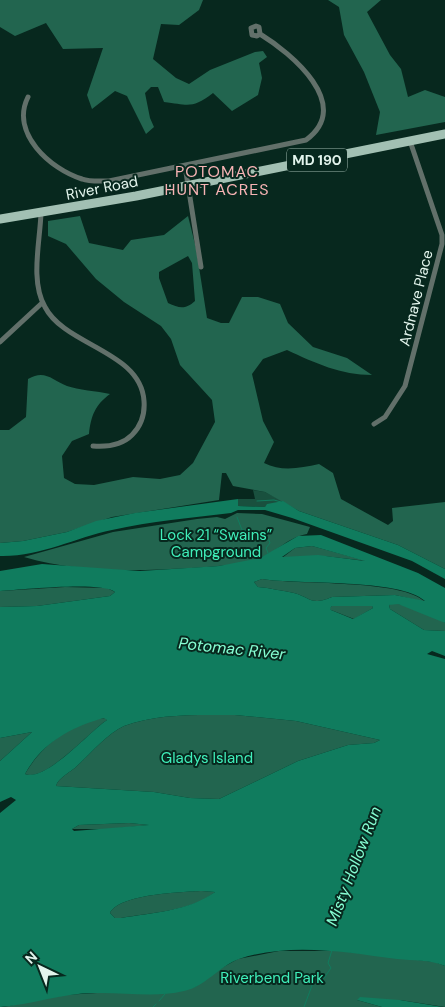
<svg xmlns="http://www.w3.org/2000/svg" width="445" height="1007" viewBox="0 0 445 1007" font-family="'DM Sans',sans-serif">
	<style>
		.green { fill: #19503e }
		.forest { fill: #22654f; fill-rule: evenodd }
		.water { fill: #107c5e; fill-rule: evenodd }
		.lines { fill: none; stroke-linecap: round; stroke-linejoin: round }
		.stream { stroke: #107c5e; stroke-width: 1 }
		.street { stroke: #62706a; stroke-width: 5 }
		.primary { stroke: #a2c0b3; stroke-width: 9 }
		.labels { text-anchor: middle; stroke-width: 4; stroke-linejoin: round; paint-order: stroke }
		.shield { fill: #07281e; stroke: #a1b8af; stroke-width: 1 }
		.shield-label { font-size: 14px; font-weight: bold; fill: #e3f5ed }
		.street-label { font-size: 15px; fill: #e3f5ed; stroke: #07281e }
		.park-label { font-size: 15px; fill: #40efba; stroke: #07281e }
		.neighbourhood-label { font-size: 16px; letter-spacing: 1px; fill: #f7b3b4; stroke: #07281e }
		.water-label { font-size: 16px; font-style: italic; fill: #86fed3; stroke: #07281e }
	</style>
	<rect width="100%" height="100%" fill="#07281e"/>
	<path class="green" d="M 253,490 L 265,492 L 283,501 L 265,507 L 238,506 L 238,499 L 255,499 Z"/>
	<path class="forest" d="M 0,0 L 203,0 L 199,10 L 179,25 L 161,24 L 153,59 L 176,78 L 189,84 L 210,70 L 255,52 L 263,51 L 267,57 L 259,63 L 262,78 L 258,95 L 232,111 L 213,93 C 192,109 189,105 164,102 L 158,87 L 151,87 L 145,93 L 150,118 L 154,127 L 146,134 L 127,96 L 115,91 L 92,109 L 87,95 L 103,48 L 63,49 L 46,23 L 15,36 L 0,27 Z
		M 328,0 L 381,0 L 367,12 L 390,55 L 401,69 L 408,97 L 425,90 L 445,97 L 445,122 L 376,135 L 380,112 L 364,72 L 344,35 L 339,7 Z
		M 80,216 L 89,243 L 123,250 L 131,240 L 164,235 L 188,216 L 196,248 L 207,318 L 221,323 L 229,323 L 242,297 L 258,297 L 280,304 L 288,323 L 313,347 L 347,358 L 372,375 C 341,375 315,363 287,350 L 263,359 L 252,374 L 263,421 L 274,442 L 264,463 C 282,472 300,468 319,464 L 333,473 L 341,499 L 388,525 L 393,521 L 392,508 L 445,502 L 445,569 L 398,545 L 299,511 L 265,492 L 233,486 L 226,473 L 222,473 L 219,500 L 112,517 L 67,532 L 23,541 L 0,543 L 0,430 L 9,430 L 26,417 L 28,379 C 45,369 52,380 67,386 C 78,390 97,391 110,394 C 95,405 91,416 89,434 L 72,441 L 62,456 L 64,478 L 75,484 L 94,485 L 133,477 L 160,479 L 180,475 L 193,463 L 215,422 L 212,400 L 180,365 L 171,339 L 161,326 L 124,302 L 96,279 L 66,244 L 48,236 L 48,221 ZM 188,256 L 192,263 L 195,301 C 185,310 179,308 168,303 L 159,278 L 159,272 Z
		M 237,513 L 262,514 L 310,527 L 307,534 C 288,537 277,552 260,558 C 239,566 213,566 191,568 C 136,571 77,573 24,557 L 113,532 L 197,519 L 217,517 L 225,519 Z
		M 312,546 L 367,561 L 324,556 L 282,558 L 295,548 Z
		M 262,579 C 296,585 403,579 425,602 L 395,595 L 332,597 C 310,606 312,598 294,593 C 283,591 270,588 258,587 L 254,582 Z
		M 65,587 L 107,588 L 115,592 L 110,596 L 37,606 L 0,607 L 0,591 Z
		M 392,603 C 409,605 432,613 445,623 L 445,631 L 424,630 L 390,609 L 389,605 Z
		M 332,606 L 372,606 L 373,608 L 354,619 L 331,610 L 329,608 Z
		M 235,715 L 296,721 L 380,740 L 374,743 L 348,745 L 298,761 L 219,799 L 190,798 L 154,792 L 56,786 C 58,778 71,772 77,766 C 91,753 107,734 124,726 C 158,713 199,715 235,715 Z
		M 106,718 L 107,720 C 91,730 45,783 25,774 C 41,746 73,720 106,718 Z
		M 32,732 L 0,761 L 0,738 Z
		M 129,823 L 150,825 L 110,829 L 72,829 L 79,825 Z
		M 202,891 L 215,892 C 194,911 148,913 121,918 L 115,918 L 110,913 C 119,894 182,892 202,891 Z
		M 279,951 L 341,951 L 435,962 L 445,966 L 445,1007 L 400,1000 L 357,1000 L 382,1007 L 3,1007 L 64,995 L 195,987 L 218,970 L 238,959 Z"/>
	<path class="water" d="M 238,499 L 238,506 L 265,507 L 267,504 L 283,501 L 299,511 L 398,545 L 445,569 L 445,579 L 412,561 L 292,518 L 265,510 L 238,510 L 231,513 C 191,518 151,521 112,530 C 74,538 40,557 0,556 L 0,543 L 23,541 L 67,532 L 96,521 L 135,513 Z
		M 321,535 L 418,573 L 445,588 L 445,623 L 398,604 L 389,605 L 390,609 L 424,630 L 445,631 L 445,656 L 432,651 L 427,654 L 445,659 L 445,966 C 428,959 414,961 397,959 C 345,952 290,942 239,959 C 219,966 205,987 184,991 C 154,998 124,992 94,993 C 62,993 31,1005 0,1007 L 0,813 L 16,800 L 11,797 L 0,802 L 0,761 L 32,732 L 0,738 L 0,607 L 37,606 L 110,596 L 115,592 C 101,581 21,590 0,591 L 0,571 L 42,564 L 140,571 L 219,566 L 260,558 L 298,536 ZM 312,546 L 365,561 L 318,555 L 282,557 L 295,548 ZM 262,579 C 298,585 400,578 425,601 L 395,595 L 332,597 C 310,606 312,598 294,593 C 283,591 270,588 258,587 L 254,582 ZM 332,606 L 372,606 L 373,608 L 353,619 L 331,610 L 330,608 ZM 235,715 L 296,721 L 380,740 L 374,743 L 348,745 L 298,761 L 219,799 L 190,798 L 154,792 L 56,786 C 58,778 71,772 77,766 C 91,753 107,734 124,726 C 158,713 199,715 235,715 ZM 104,718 L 107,720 C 90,731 46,782 25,774 C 42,743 71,727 104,718 ZM 129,823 L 149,825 L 74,831 L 72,829 L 79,825 ZM 202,891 L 215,892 C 189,911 151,913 121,918 L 115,918 L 110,913 C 119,894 182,892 202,891 Z
		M 360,997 L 400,1000 L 443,1007 L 382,1007 L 357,1000 Z"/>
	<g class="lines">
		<path class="stream" d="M 257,501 L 274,500 L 281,502
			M 237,517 L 242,530 L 249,531 L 259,539 L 269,540 L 270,543 L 266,548 L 268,553
			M 159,1001 L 165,994
			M 153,1007 L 156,1004
			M 304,1007 L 314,980 L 324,978 L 331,968 L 328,963 L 332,950"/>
		<path class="street" d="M 28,97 C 10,133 50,169 82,179 C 90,182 100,181 109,181 L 306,140 C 354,105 291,53 260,34 L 257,36 L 252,35 L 251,28 L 256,26 L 259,27 L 260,34
			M 185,166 L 201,267
			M 41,213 C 40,242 30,281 45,307 C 65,346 141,351 144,401 C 145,414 141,426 132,435 C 122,445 106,447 93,446
			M 0,342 L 42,303
			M 374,424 L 385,417 L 405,386 L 442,244 L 442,235 L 410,141"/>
		<path class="primary" d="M 0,219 L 136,196 L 445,134"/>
	</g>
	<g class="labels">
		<rect class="shield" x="287" y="148.5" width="60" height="23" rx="4"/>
		<g class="shield-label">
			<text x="317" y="165">MD 190</text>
		</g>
		<g class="street-label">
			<text transform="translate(102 188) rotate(-11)" y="5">River Road</text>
			<text transform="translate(416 298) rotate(-76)" y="5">Ardnave Place</text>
		</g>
		<g class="park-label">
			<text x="216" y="540">Lock 21 “Swains”<tspan x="216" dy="17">Campground</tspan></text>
			<text x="207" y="763">Gladys Island</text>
			<text x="272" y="983">Riverbend Park</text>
		</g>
		<g class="neighbourhood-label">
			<text x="217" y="177">POTOMAC<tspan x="217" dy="18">HUNT ACRES</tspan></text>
		</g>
		<g class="water-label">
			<text transform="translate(232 648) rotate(6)" y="6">Potomac River</text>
			<text transform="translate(353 866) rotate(-69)" y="6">Misty Hollow Run</text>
		</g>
	</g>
	<g transform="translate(40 967) rotate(317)" stroke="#07281e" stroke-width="4" paint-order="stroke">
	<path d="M0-4L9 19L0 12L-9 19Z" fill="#e3f5ed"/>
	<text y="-8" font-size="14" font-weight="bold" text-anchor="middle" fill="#e3f5ed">N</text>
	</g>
</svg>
